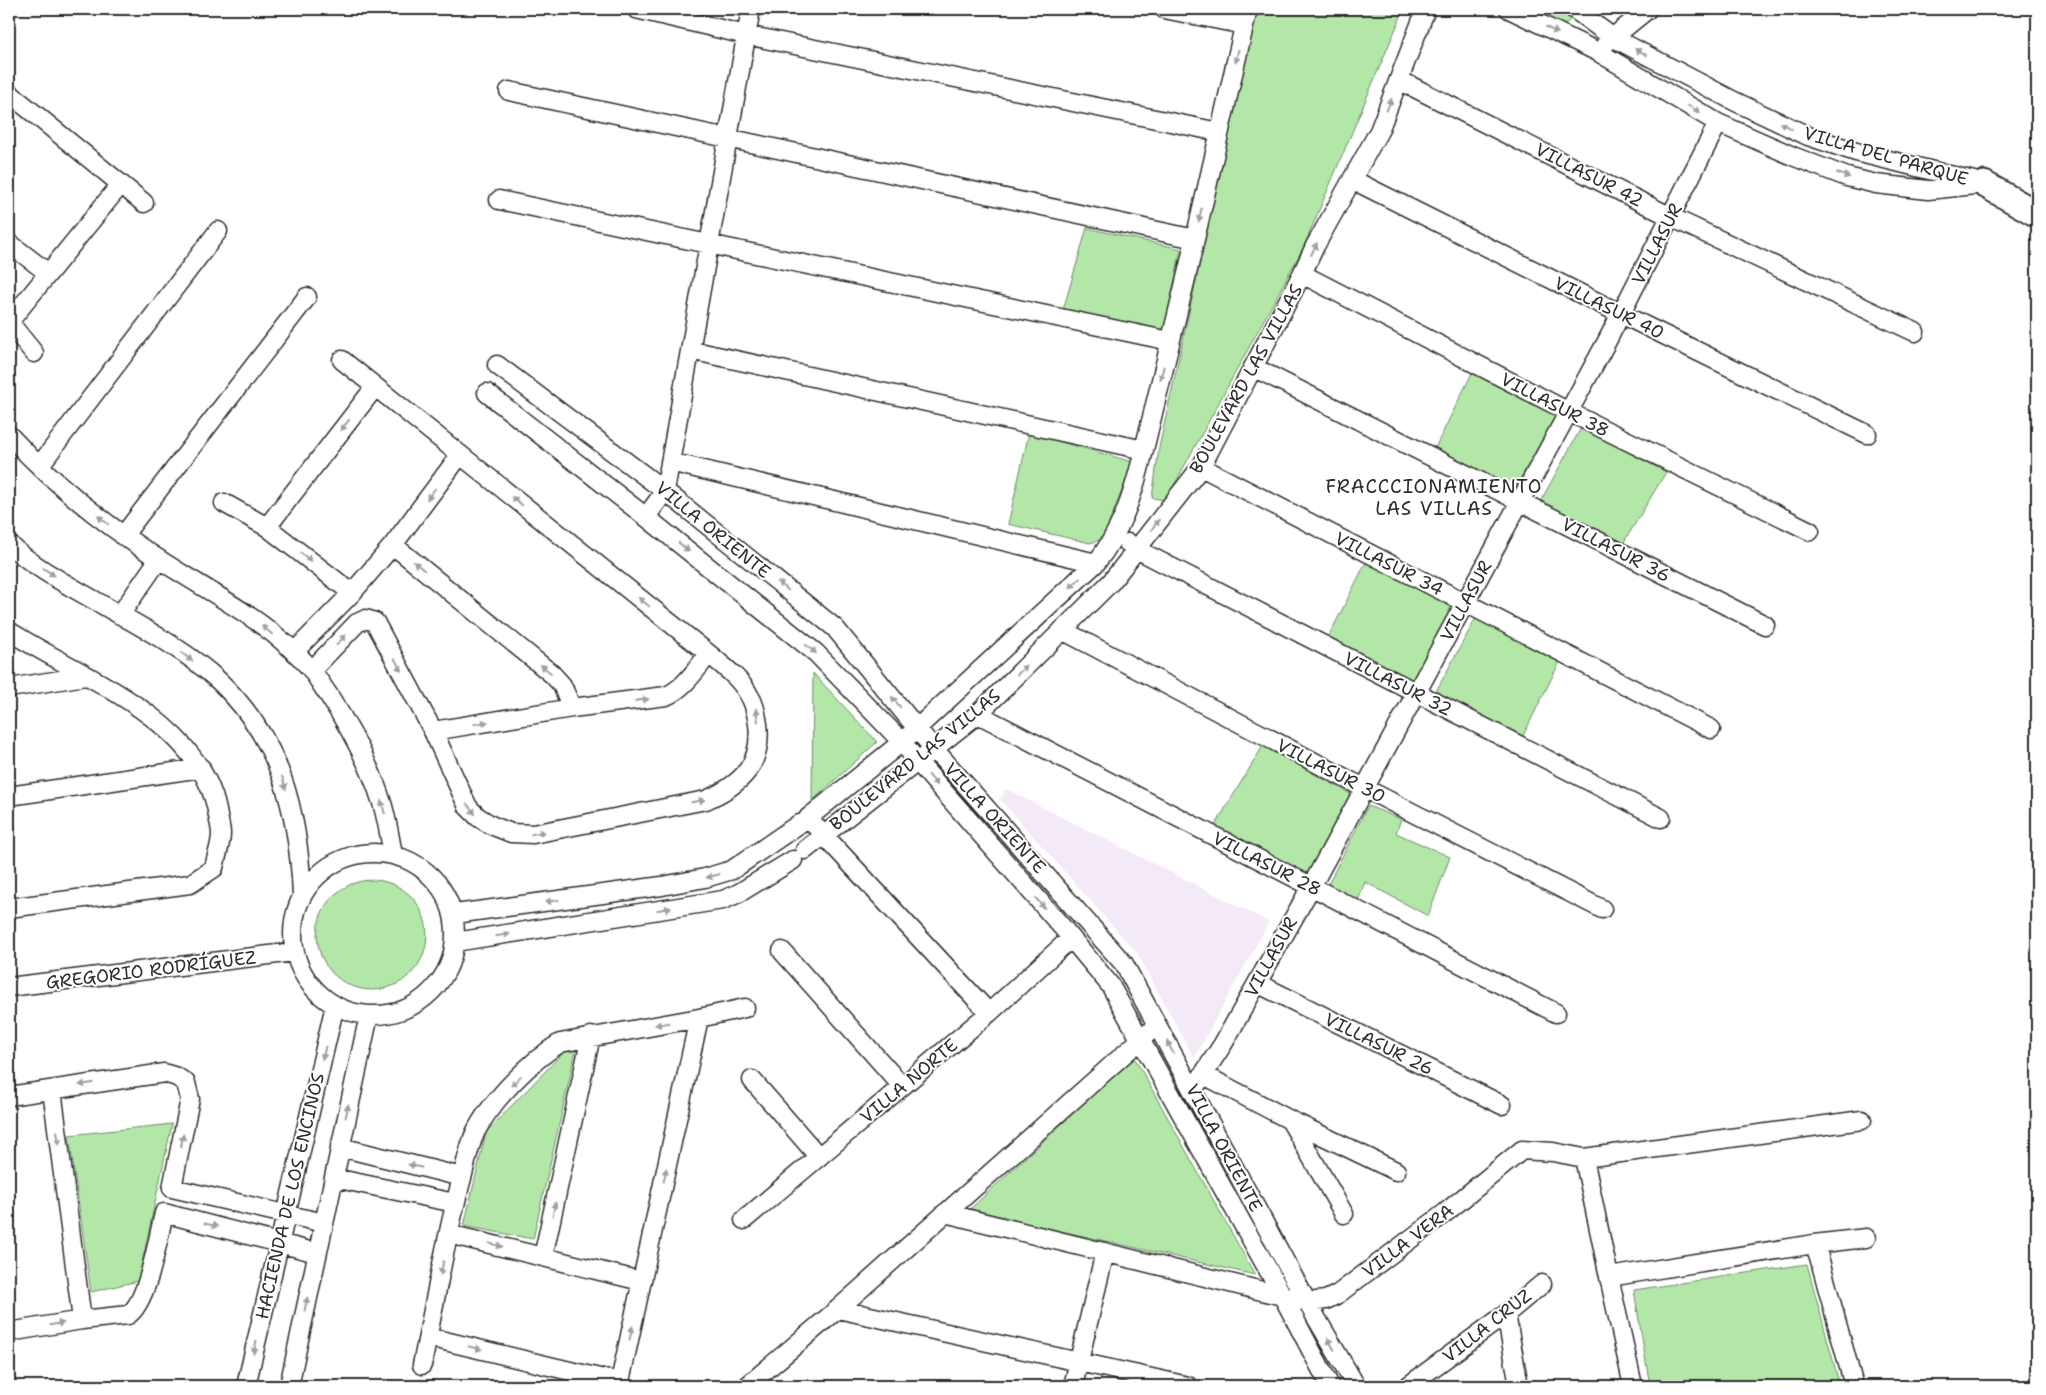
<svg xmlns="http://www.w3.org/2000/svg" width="2046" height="1395" viewBox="0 0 2046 1395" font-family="'Shantell Sans',sans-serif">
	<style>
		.built { fill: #f3e9f7 }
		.green { fill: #b3e7a8; stroke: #6f896a }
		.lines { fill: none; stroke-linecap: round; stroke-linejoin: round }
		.street-casing { stroke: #2b2b2b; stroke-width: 21 }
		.secondary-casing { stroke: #2b2b2b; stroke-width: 29 }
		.street { stroke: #fff; stroke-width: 18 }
		.secondary { stroke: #fff; stroke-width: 25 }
		.oneway { fill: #a0a0a0 }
		.labels { text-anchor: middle; stroke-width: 4; stroke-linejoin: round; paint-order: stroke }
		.street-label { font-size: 18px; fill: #2b2b2b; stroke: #fff }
		.neighbourhood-label { font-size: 19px; letter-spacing: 1px; fill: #2b2b2b; stroke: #fff }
	</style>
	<rect width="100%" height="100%" fill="#fff"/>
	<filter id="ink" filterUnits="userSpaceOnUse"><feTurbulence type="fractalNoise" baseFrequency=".02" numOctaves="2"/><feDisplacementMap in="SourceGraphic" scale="10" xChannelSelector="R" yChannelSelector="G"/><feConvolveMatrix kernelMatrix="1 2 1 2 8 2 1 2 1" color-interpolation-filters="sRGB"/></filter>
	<g filter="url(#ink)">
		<path class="built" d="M 1006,789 L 1269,922 L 1194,1058 L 1137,953 L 1000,799 Z"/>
		<path class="green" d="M 1256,9 L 1404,9 L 1304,246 L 1166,500 L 1152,498 L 1159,448 Z
			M 1518,9 L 1561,9 L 1570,20 L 1559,30 Z
			M 1087,228 L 1181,249 L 1163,336 L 1063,310 Z
			M 1472,373 L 1556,415 L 1513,492 L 1433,452 Z
			M 1581,428 L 1666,472 L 1621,547 L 1539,504 Z
			M 1029,433 L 1133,462 L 1103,539 L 1090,543 L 1008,524 Z
			M 1367,560 L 1457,607 L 1412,686 L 1327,640 Z
			M 1477,616 L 1561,659 L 1521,740 L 1434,695 Z
			M 813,673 L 877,742 L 812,801 Z
			M 1263,746 L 1353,795 L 1306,876 L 1214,827 Z
			M 1368,806 L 1401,819 L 1396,833 L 1450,857 L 1428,916 L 1365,882 L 1358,901 L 1327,886 Z
			M317 935a55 55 0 1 1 110 0a55 55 0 1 1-110 0Z
			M 576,1050 L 533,1239 L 464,1226 L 486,1132 L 565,1051 Z
			M 1134,1057 L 1255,1275 L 969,1210 Z
			M 172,1124 L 138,1281 L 91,1292 L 69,1135 Z
			M 1807,1264 L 1840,1386 L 1650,1386 L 1634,1290 Z"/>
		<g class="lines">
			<defs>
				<path id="street" d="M 636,9 L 746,35 L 1219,132
					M 1164,9 L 1244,25
					M 1509,9 L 1598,52 L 1718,123 L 1795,157 L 1847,177 L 1876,184 L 1928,190 L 1984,184
					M 1574,9 L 1612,37 L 1734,101 L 1808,136 L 1856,152 L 1974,181
					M 1606,43 L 1648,9
					M 1399,80 L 1671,217 L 1915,332
					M 509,91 L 1195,239
					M 9,93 L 144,203
					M 1353,180 L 1621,314 L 1867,434
					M 499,200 L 1170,341
					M 9,243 L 48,273
					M 1302,274 L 1569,412 L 1810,531
					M 690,350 L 1144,450
					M 34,353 L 9,322 L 121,184
					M 497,365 L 665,491 L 835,628 L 933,748 L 1124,964 L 1307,1302 L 1356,1386
					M 1253,367 L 1765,625
					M 487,393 L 646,517 L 816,653 L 902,742 L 917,761 L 1062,927 L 1110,985 L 1282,1295 L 1330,1386
					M 9,435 C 52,482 104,524 157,558 C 210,593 269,621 311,669 C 317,677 322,686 328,694 C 350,728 370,764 382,803 C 387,819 390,838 393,855
					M 670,462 L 1096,563
					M 40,465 L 218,231
					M 1201,467 L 1711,729
					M 224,503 L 267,527 L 352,593
					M 646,517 L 665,491 L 751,9
					M 267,527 L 375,387
					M 123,536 L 307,297
					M 1128,543 L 1136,549 L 1661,818
					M 9,544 C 35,569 76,589 108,608 C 145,629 187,651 219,681 C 281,740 298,811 302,894
					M 393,545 L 552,674 L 562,685 L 572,708
					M 120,615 L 159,559
					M 1062,630 L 1364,788 L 1602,909
					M 9,631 C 81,678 203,719 218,816 C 219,822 221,828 221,834 C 221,845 216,857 214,868 L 190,884 L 9,908
					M 294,652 L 352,593 L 393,545 L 460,455
					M 312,670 L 357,623 L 366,619 L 375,622 L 433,731 L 468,807 L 478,817 L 491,825 L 511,833 L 533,834 L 706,800 C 740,785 763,765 758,724 C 756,713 755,704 749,695 C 740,678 723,666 709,654 L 342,360
					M 9,688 L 86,676
					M 978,714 L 1556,1013
					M 433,731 L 572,708 L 666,696 C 685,688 696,669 709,654
					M 9,796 L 201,768
					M 805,850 L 978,714 L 1111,582 L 1201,467 L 1302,274 L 1315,246 L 1379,131 L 1426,9
					M293 934a81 81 0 1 1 162 0a81 81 0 1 1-162 0Z
					M 455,914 L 662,886 L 705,878 L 732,870 L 799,824
					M 455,942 L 723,900 L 739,893 L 793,860
					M 782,951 L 902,1086
					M 1257,983 L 1502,1105
					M 9,987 L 294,952
					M 989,1013 L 808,818 L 902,742 L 1096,563 C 1120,533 1132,498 1141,462 L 1187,274 L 1248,9
					M 699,1018 L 745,1008
					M 1204,1075 L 1290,1120 L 1396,1171
					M 752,1080 L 819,1157
					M 52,1090 L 82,1320
					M 1193,1090 L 1223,1044 L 1311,887 L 1607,341 L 1718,123
					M 9,1096 L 164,1073 L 177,1077 L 186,1083 L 190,1099 L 172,1188 L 324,1223
					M 1290,1120 L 1344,1214
					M 340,1147 L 462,1177
					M 1584,1158 L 1609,1277
					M 334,1178 L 455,1203
					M 945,1213 L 1307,1302 L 1326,1300 L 1338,1294 L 1445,1213 L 1522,1150 L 1553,1152 L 1584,1158 L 1862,1120
					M 744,1220 L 989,1013 L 1071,938
					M 449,1234 L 641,1281
					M 1814,1244 L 1866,1238
					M 543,1257 L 591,1036
					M 838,1309 L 1188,1386
					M 1506,1314 L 1519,1386
					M 9,1332 L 82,1320 L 128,1315 C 148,1302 158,1238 164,1213 L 317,1253
					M 422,1365 C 435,1303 445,1239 462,1178 C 466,1163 469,1145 476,1131 C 492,1100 531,1061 560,1043 L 699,1018 L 621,1377 L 618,1380 L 608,1380 L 428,1337
					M 246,1386 L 335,1005
					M 289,1386 L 369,1015
					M 747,1386 L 838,1309 L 1148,1033
					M 1073,1386 L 1105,1252
					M 1408,1386 L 1506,1314 L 1542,1284
					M 1633,1386 L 1609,1277 L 1814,1244 L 1819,1257 L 1854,1386"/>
				<path id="secondary" d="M 1984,184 L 2037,214"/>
			</defs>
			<use href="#street" class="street-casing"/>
			<use href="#secondary" class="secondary-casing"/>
			<use href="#street" class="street"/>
			<use href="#secondary" class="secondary"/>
		</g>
		<defs><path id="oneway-solid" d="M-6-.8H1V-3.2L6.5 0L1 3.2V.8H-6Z" transform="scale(1.25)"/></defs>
		<g class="oneway">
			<use href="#oneway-solid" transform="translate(1552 30) rotate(26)"/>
			<use href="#oneway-solid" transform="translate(1641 52) rotate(-152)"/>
			<use href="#oneway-solid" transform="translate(1237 56) rotate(103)"/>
			<use href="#oneway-solid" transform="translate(1389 105) rotate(-68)"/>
			<use href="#oneway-solid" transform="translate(1694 109) rotate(30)"/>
			<use href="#oneway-solid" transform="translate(1786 126) rotate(-154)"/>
			<use href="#oneway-solid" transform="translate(1843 175) rotate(20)"/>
			<use href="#oneway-solid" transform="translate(1200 215) rotate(103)"/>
			<use href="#oneway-solid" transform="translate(1314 249) rotate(-64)"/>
			<use href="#oneway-solid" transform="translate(1162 373) rotate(104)"/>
			<use href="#oneway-solid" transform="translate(345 425) rotate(128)"/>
			<use href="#oneway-solid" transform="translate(431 494) rotate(127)"/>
			<use href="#oneway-solid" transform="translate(517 501) rotate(-141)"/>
			<use href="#oneway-solid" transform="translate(103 520) rotate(-142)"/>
			<use href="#oneway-solid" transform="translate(1155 525) rotate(-52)"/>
			<use href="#oneway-solid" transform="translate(684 547) rotate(39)"/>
			<use href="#oneway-solid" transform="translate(306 557) rotate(38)"/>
			<use href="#oneway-solid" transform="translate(419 566) rotate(-141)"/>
			<use href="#oneway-solid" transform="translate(49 572) rotate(33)"/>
			<use href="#oneway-solid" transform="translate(1075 583) rotate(137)"/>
			<use href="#oneway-solid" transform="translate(783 586) rotate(-141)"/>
			<use href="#oneway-solid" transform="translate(644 602) rotate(-141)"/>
			<use href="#oneway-solid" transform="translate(267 630) rotate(-140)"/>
			<use href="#oneway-solid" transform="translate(341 640) rotate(-47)"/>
			<use href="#oneway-solid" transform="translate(811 649) rotate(40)"/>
			<use href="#oneway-solid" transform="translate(187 657) rotate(37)"/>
			<use href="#oneway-solid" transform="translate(398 665) rotate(62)"/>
			<use href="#oneway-solid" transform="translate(546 669) rotate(-141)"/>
			<use href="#oneway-solid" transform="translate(1022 670) rotate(-45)"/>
			<use href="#oneway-solid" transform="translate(642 700) rotate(-7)"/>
			<use href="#oneway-solid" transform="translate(896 702) rotate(-130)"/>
			<use href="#oneway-solid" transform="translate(757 715) rotate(-98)"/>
			<use href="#oneway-solid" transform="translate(481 723) rotate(-9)"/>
			<use href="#oneway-solid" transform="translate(933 780) rotate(49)"/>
			<use href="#oneway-solid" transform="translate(284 783) rotate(74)"/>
			<use href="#oneway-solid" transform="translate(698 801) rotate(-11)"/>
			<use href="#oneway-solid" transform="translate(383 807) rotate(-105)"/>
			<use href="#oneway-solid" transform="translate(471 809) rotate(51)"/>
			<use href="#oneway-solid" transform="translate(538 833) rotate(-9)"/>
			<use href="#oneway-solid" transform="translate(713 876) rotate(165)"/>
			<use href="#oneway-solid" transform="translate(552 901) rotate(172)"/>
			<use href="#oneway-solid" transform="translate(1040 903) rotate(49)"/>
			<use href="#oneway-solid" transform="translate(664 909) rotate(-9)"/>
			<use href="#oneway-solid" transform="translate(503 935) rotate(-9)"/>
			<use href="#oneway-solid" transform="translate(662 1024) rotate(171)"/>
			<use href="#oneway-solid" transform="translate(1170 1047) rotate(-118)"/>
			<use href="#oneway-solid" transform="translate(324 1053) rotate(103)"/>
			<use href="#oneway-solid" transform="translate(516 1081) rotate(134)"/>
			<use href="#oneway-solid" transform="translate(86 1084) rotate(171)"/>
			<use href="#oneway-solid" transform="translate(347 1111) rotate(-78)"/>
			<use href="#oneway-solid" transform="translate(58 1138) rotate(82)"/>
			<use href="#oneway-solid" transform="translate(182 1141) rotate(-78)"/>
			<use href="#oneway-solid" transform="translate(415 1166) rotate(-167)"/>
			<use href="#oneway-solid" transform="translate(665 1175) rotate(-78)"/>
			<use href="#oneway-solid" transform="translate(554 1209) rotate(-78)"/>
			<use href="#oneway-solid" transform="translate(211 1225) rotate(14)"/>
			<use href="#oneway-solid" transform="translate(496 1245) rotate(14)"/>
			<use href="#oneway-solid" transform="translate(442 1268) rotate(101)"/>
			<use href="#oneway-solid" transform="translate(306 1304) rotate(-78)"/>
			<use href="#oneway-solid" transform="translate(57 1324) rotate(-9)"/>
			<use href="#oneway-solid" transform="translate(631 1333) rotate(-78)"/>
			<use href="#oneway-solid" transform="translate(1331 1344) rotate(-120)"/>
			<use href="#oneway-solid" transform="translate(255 1347) rotate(103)"/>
			<use href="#oneway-solid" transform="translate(475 1348) rotate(13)"/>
		</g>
	</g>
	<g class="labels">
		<g class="street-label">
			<text transform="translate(1886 156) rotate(16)" y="6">VILLA DEL PARQUE</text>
			<text transform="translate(1589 175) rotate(27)" y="6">VILLASUR 42</text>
			<text transform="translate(1657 244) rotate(-63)" y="6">VILLASUR</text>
			<text transform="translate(1609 308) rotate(26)" y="6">VILLASUR 40</text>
			<text transform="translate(1246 379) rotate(-61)" y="6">BOULEVARD LAS VILLAS</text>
			<text transform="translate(1555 405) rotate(27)" y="6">VILLASUR 38</text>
			<text transform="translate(713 530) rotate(39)" y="6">VILLA ORIENTE</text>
			<text transform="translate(1616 550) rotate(27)" y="6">VILLASUR 36</text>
			<text transform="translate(1389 564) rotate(27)" y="6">VILLASUR 34</text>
			<text transform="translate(1466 601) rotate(-62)" y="6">VILLASUR</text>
			<text transform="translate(1398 684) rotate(27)" y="6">VILLASUR 32</text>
			<text transform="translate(915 760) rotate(-39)" y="6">BOULEVARD LAS VILLAS</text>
			<text transform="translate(1331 771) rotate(27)" y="6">VILLASUR 30</text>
			<text transform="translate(995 818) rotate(48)" y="6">VILLA ORIENTE</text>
			<text transform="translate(1267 864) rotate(27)" y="6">VILLASUR 28</text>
			<text transform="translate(1271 957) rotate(-61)" y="6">VILLASUR</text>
			<text transform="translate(151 970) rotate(-7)" y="6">GREGORIO RODRÍGUEZ</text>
			<text transform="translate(1379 1044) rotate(26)" y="6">VILLASUR 26</text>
			<text transform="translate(909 1081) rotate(-40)" y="6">VILLA NORTE</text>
			<text transform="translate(1224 1148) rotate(62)" y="6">VILLA ORIENTE</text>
			<text transform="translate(290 1196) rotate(-77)" y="6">HACIENDA DE LOS ENCINOS</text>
			<text transform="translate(1408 1241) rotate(-37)" y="6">VILLA VERA</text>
			<text transform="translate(1487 1326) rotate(-38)" y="6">VILLA CRUZ</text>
		</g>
		<g class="neighbourhood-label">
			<text x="1434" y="493">FRACCCIONAMIENTO<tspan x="1434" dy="22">LAS VILLAS</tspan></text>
		</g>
	</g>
	<rect width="2046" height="1395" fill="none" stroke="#fff" stroke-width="30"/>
	<rect x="15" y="15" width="2016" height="1365" fill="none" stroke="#2b2b2b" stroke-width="2" filter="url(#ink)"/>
</svg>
